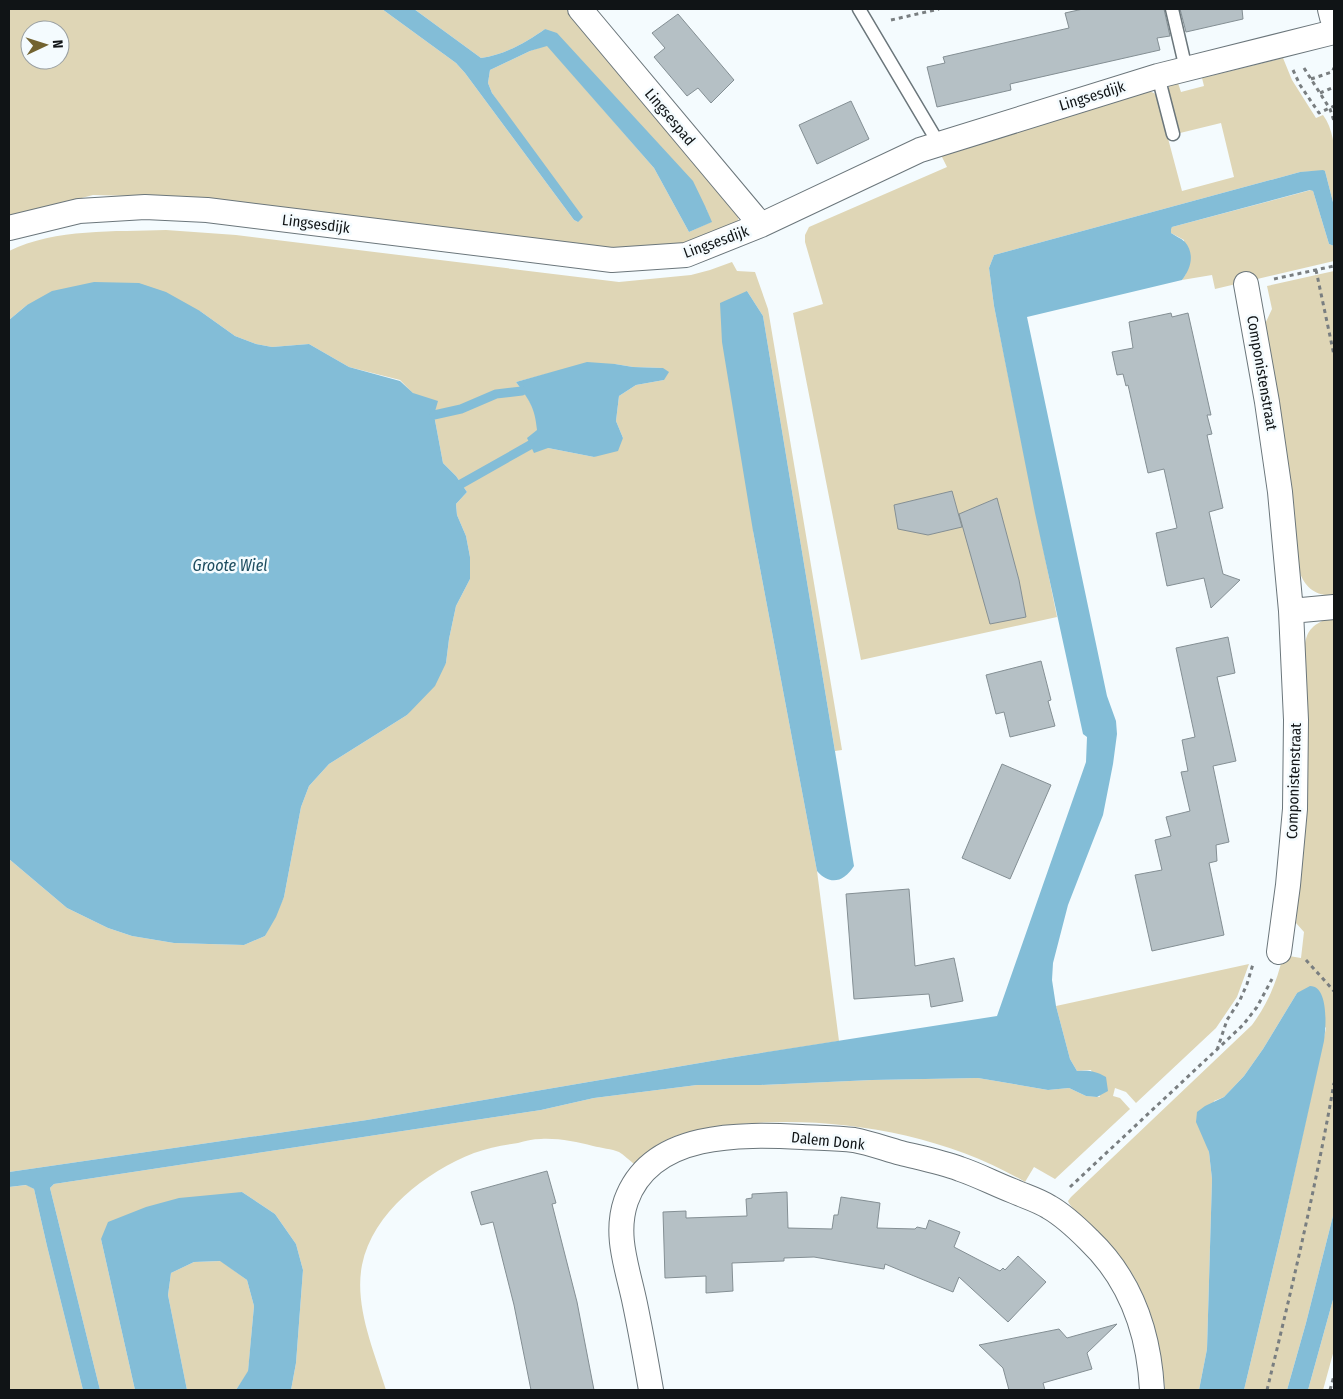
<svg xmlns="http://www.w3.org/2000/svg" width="1343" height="1399" viewBox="0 0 1343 1399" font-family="'Fira Sans Condensed',sans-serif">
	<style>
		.green { fill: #dfd6b6; fill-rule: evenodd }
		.water { fill: #83bdd7 }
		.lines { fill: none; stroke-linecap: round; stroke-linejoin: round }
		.stream { stroke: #83bdd7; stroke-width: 9 }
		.building { fill: #b5c0c5; stroke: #848f94 }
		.lane-casing { stroke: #6b767b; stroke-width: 15 }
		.street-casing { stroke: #6b767b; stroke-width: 26 }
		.secondary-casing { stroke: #6b767b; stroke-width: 30 }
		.path { stroke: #797e80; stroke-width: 3; stroke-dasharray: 4 4; stroke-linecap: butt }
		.lane { stroke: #fff; stroke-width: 12 }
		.street { stroke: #fff; stroke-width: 24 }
		.secondary { stroke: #fff; stroke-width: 28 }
		.labels { text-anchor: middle; stroke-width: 5; stroke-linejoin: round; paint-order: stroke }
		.street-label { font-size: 15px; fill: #101416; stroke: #f4fbfe }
		.water-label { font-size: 16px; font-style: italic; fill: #1b4b5e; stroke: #f4fbfe }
	</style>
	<rect width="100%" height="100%" fill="#f4fbfe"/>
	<path class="green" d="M 9,9 L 382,9 L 456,63 L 465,73 L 574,220 L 578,222 L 492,93 L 488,83 L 490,70 L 530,51 L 547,45 L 654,168 L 689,232 L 711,222 L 706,208 L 545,29 C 527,42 504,55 481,58 L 414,9 L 572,9 L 739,217 L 737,224 L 700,242 L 639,253 L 171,197 L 93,195 L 9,217 ZM 30,30 L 60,30 L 60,60 L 30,60 Z
		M 1283,58 L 1292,80 L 1316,118 L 1323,115 C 1340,138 1334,178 1334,206 L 1325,171 L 1300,172 L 994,255 L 989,268 L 994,306 L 1057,617 L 861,660 L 793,313 L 823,304 L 805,242 L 805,235 L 809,227 L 947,167 L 941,155 L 1146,90 L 1154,93 L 1157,97 L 1182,191 L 1234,177 L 1221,123 L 1180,133 L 1169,92 L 1169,86 L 1178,83 L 1181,92 L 1204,86 L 1202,78 Z
		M 1311,190 L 1313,191 L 1329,244 L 1334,246 L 1334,261 L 1215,289 L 1212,275 L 1182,280 L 1186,274 L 1184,240 L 1171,233 L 1170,229 L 1172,227 Z
		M 166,230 L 236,235 L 619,282 L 691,275 L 710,270 L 732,262 L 737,271 L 755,272 L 768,309 L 842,750 L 835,751 L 763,316 L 747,291 L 753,531 L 817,871 L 839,1041 L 729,1058 L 367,1120 L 9,1172 L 9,859 L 67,908 L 108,928 L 132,936 L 174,943 L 244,945 L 265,936 L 284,897 L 301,807 L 309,786 L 329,764 L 407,715 L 446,663 L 449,639 L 456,606 L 470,579 L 470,557 L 466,536 L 457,515 L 456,504 L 467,492 L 456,476 L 443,463 L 434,415 L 400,380 L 349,367 L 309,344 L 272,347 L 256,344 L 235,336 L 200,311 L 27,305 L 9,320 L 9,251 C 56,228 115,232 166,230 ZM 615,364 L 633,367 L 663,368 L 664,380 L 636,385 L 619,396 L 616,421 L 623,438 L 594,457 L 548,448 L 538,430 L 535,413 L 528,398 L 516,382 L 550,373 Z
		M 1334,271 L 1334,595 C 1316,597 1304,587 1299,570 L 1290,478 L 1275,379 L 1265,324 L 1272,309 L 1267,286 Z
		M 1326,619 L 1334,619 L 1334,1212 L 1306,1323 L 1287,1390 L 1244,1390 L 1281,1234 L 1326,1028 L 1297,993 L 1263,1049 L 1244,1076 L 1224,1097 L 1214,1101 L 1206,1142 L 1209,1152 L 1212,1179 L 1207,1349 L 1199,1390 L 1165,1390 C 1161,1339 1148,1287 1113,1248 C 1104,1237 1071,1210 1068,1201 L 1071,1197 L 1252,1025 C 1268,1003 1277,982 1283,955 L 1301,958 L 1304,932 L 1296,923 L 1301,865 L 1304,651 C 1306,633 1309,627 1326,619 Z
		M 1249,964 L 1237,997 L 1216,1028 L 1136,1103 L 1126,1092 L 1115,1088 L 1113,1096 L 1120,1098 L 1130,1109 L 1055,1179 L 1034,1167 L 1025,1182 C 941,1132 826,1114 731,1125 C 709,1128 688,1130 668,1139 C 655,1145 644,1154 634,1164 C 629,1160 624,1155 619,1152 C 612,1149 601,1148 593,1146 C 577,1142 558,1138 541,1139 C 533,1139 525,1141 518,1143 C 504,1145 488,1148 474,1153 C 426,1172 373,1212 362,1265 C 354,1306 374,1351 386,1390 L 291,1390 L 296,1363 L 303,1270 L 296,1244 L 275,1214 L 242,1192 L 101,1239 L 135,1390 L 100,1390 L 50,1188 L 54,1184 L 541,1110 L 594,1098 L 697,1085 L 761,1085 L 872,1080 L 978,1078 L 1048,1090 L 1069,1088 L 1086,1096 L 1100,1097 L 1091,1070 L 1077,1071 L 1070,1059 L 1056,1006 Z
		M 27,1185 L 34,1189 L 47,1246 L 83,1390 L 9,1390 L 9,1187 Z
		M 221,1261 L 247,1280 L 254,1306 L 248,1372 L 236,1390 L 187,1390 L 168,1295 L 171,1273 L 194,1262 Z
		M 1334,1296 L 1334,1350 L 1323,1390 L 1308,1390 Z"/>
	<path class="water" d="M 382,9 L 414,9 L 481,58 C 504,55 527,42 545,29 L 557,33 L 693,181 L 706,208 L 712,222 L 689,232 L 654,168 L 547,46 L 530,51 L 490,70 L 488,83 L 492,93 L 583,217 L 578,222 L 574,220 L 465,73 L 456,63 Z
		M 1323,170 L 1325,171 L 1334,206 L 1334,246 L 1329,244 L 1313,191 L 1310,190 L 1172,227 L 1171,229 L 1171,233 C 1175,236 1181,238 1185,242 C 1195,254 1191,269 1182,280 L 1027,317 L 1107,696 L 1116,721 L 1117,734 L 1113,764 L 1103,815 L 1068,905 L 1053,963 L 1052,980 L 1056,1006 L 1070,1059 L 1077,1071 C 1089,1070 1096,1071 1106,1077 L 1108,1091 L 1097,1097 L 1086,1096 L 1069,1088 L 1048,1090 L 978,1078 L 872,1080 L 761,1085 L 697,1085 L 594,1098 L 541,1110 L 54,1184 L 50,1188 L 100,1390 L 83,1390 L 47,1246 L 34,1189 L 26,1185 L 9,1187 L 9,1172 L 367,1120 L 729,1058 L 997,1016 L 1086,762 L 1087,737 L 1083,734 L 1035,513 L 994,306 L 989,268 L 994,255 L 1300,172 Z
		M 94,282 L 139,283 L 166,292 L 200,311 L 235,336 L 256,344 L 272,347 L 309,344 L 349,367 L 400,381 L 413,393 L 438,401 L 434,415 L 443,463 L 456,476 L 467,492 L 456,504 L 457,515 L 466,536 L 470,557 L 470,579 L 456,606 L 449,639 L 446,663 L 435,686 L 407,715 L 329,764 L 309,786 L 301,807 L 284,897 L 276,917 L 265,936 L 244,945 L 174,943 L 132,936 L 108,928 L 67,908 L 9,859 L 9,320 L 27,305 L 52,291 Z
		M 747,291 L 763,316 L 854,866 C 844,882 830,886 817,871 L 753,531 L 722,342 L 720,303 Z
		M 587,362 L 615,364 L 633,367 L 663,368 L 669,372 L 664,380 L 636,385 L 619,396 L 616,421 L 623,438 L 618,451 L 594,457 L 548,448 L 534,453 L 527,438 L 537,430 C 535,407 529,400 516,382 Z
		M 1310,986 C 1329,986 1326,1028 1324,1041 L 1281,1234 L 1244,1390 L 1199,1390 L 1207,1349 L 1212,1179 L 1209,1152 L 1196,1122 L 1197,1112 L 1205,1106 L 1224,1097 L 1244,1076 L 1263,1049 L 1297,993 Z
		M 242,1192 L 275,1214 L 296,1244 L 303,1270 L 296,1363 L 291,1390 L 236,1390 L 248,1371 L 254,1306 L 247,1280 L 220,1261 L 194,1262 L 171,1273 L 168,1295 L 187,1390 L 135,1390 L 101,1239 L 108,1222 L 146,1207 L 179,1198 Z
		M 1334,1212 L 1334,1296 L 1308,1390 L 1287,1390 L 1306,1323 Z"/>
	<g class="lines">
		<path class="stream" d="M 434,415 L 461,409 L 496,394 L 522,391
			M 461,484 L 530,445"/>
	</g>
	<path class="building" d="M 1083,9 L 1164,9 L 1170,36 L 1157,38 L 1160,50 L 1010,84 L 1011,90 L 937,107 L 927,67 L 945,63 L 943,57 L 1069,28 L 1065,13 Z
		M 1180,9 L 1242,9 L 1243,19 L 1186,32 Z
		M 678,14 L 734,80 L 711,103 L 698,88 L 687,96 L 654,57 L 665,48 L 652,33 Z
		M 851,101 L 869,139 L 817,164 L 799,125 Z
		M 1171,313 L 1172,317 L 1188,313 L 1211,415 L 1207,415 L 1212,434 L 1207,435 L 1223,508 L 1209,512 L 1223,574 L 1240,580 L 1211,608 L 1204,578 L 1167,586 L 1156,533 L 1177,528 L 1164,469 L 1148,473 L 1128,385 L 1126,386 L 1123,374 L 1117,375 L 1112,352 L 1133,348 L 1129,322 Z
		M 952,491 L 962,527 L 928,535 L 898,529 L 894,505 Z
		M 997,498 L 1019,580 L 1026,617 L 990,624 L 959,514 Z
		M 1228,637 L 1235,673 L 1217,677 L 1236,761 L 1213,766 L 1229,842 L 1216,845 L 1217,861 L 1209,863 L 1224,935 L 1152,951 L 1135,875 L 1162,870 L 1155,840 L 1171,836 L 1166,817 L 1190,811 L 1181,772 L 1188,771 L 1182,740 L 1195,737 L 1176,648 Z
		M 1041,661 L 1051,700 L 1048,701 L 1055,726 L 1010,737 L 1004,712 L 996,714 L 986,675 Z
		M 1002,764 L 1051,785 L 1010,879 L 962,858 Z
		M 909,889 L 915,966 L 954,958 L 963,1001 L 931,1007 L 929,994 L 854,999 L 846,894 Z
		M 547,1171 L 556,1203 L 552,1204 L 577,1302 L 594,1390 L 531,1390 L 514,1305 L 493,1222 L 481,1225 L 471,1192 Z
		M 787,1192 L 788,1228 L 832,1229 L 834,1215 L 838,1215 L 841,1197 L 880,1203 L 877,1228 L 915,1229 L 917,1227 L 926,1229 L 929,1220 L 960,1232 L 954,1247 L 1000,1271 L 1003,1268 L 1005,1270 L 1018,1256 L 1046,1282 L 1008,1322 L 959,1277 L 953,1292 L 885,1264 L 884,1269 L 814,1257 L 784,1258 L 784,1261 L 732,1263 L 733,1291 L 706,1293 L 706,1276 L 665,1278 L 663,1212 L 686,1211 L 686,1218 L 747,1216 L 746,1199 L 752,1198 L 752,1194 Z
		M 1117,1324 L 1087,1353 L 1092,1369 L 1043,1383 L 1045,1390 L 1009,1390 L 1003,1368 L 979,1345 L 1059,1329 L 1067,1338 Z"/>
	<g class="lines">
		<defs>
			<path id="lane" d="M 859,9 L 939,144
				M 1172,9 L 1186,69
				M 1158,76 L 1173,134"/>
			<path id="street" d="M 580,9 L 761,225
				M 9,228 L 79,211 L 145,207 L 207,210 L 612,260 L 686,255 L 761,225 L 920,150 L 1158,76 L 1334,32
				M 1246,284 L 1267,402 L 1280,492 L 1291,611 L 1296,720 L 1295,809 L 1288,885 L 1279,952
				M 1291,611 L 1334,607
				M 651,1390 C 646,1361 641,1333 635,1304 C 628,1269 614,1236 626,1201 C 651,1131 741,1134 802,1137 C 819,1138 837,1138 854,1140 C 870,1143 886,1149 901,1153 C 921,1158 941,1162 960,1169 C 978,1175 995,1184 1013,1191 C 1024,1196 1038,1200 1049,1207 C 1063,1215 1078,1229 1089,1240 C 1131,1280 1149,1334 1152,1390"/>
			<path id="secondary" d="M 1332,9 L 1334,17"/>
		</defs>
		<use href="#lane" class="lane-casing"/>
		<use href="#street" class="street-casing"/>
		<use href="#secondary" class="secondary-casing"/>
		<path class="path" d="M 891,20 L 939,9
			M 1304,68 L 1330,109 L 1334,121
			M 1293,70 L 1300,85 L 1319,113 L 1334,106
			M 1311,79 L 1332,72 L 1334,68
			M 1320,93 L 1334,87
			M 1316,270 L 1334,355
			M 1274,279 L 1334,266
			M 1306,960 L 1334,991
			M 1217,1050 L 1227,1020 L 1240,1000 L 1247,984 L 1253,964
			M 1070,1187 L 1243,1025 L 1257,1007 L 1272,979
			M 1267,1390 C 1292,1288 1316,1186 1334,1083
			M 1330,1390 L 1334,1376"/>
		<use href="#lane" class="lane"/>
		<use href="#street" class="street"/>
		<use href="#secondary" class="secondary"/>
	</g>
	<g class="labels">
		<g class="street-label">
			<text transform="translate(1092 96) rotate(-17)" y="5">Lingsesdijk</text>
			<text transform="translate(670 117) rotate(50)" y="5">Lingsespad</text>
			<text transform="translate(316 224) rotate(7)" y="5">Lingsesdijk</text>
			<text transform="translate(716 242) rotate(-20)" y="5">Lingsesdijk</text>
			<text transform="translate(1262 373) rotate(80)" y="5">Componistenstraat</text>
			<text transform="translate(1294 781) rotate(-88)" y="5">Componistenstraat</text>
			<text transform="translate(828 1141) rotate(6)" y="5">Dalem Donk</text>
		</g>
		<g class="water-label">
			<text x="230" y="571">Groote Wiel</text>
		</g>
	</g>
	<rect width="1343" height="1399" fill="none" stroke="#101416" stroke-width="20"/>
	<g transform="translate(45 45) rotate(86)"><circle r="24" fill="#f4fbfe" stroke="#999fa1"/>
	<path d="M0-4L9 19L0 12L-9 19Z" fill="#726330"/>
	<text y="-8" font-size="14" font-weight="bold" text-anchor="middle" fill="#101416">N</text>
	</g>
</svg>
